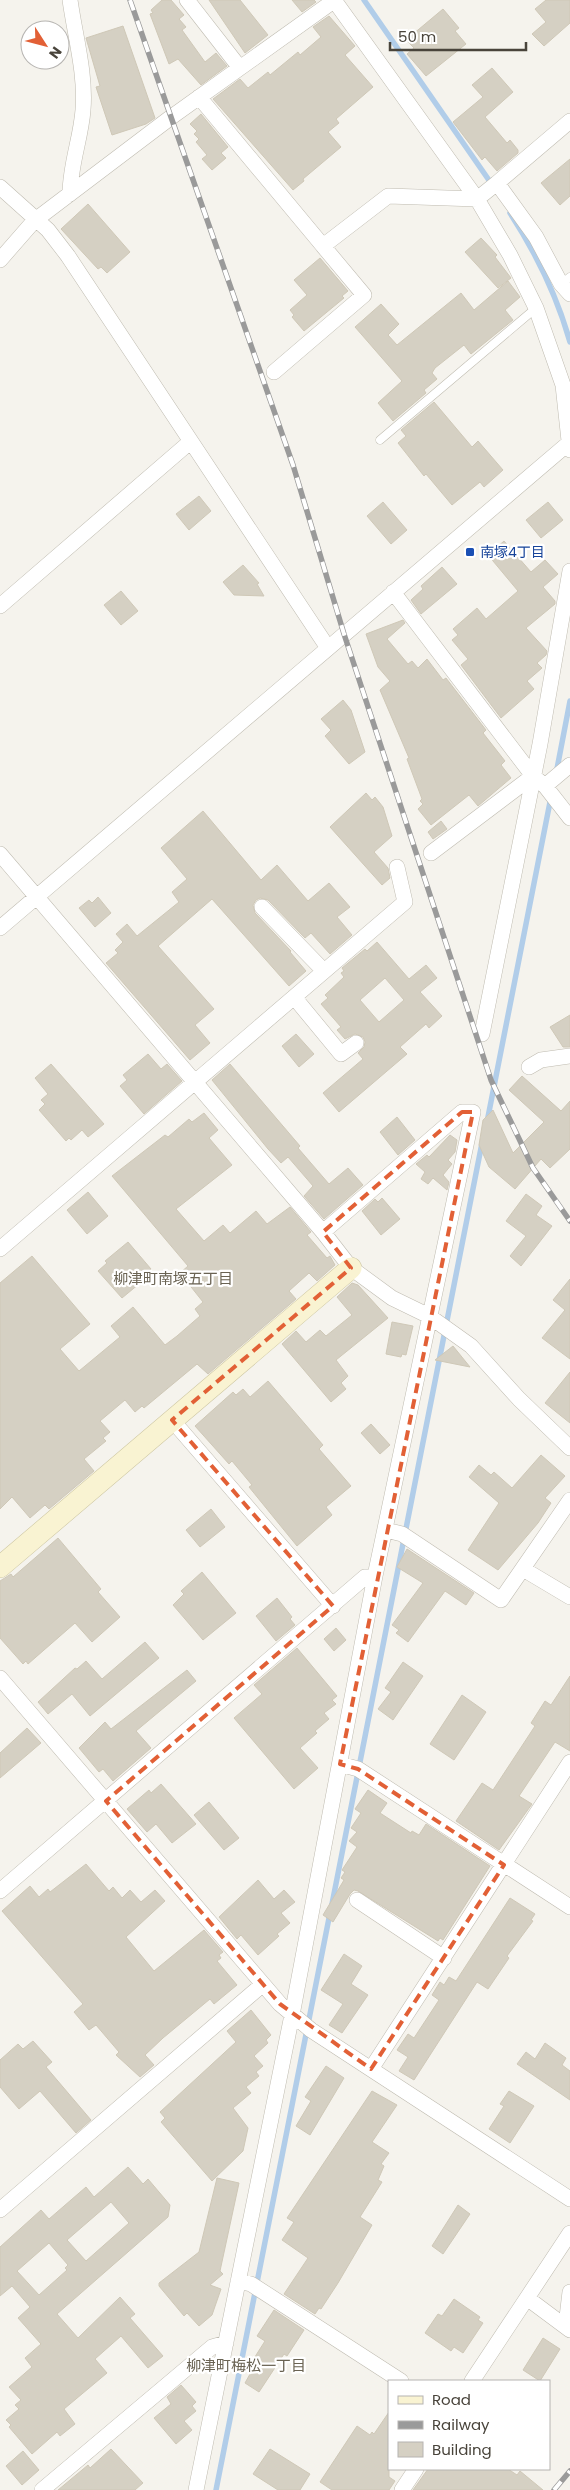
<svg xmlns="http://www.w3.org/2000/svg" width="570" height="2490" viewBox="0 0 570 2490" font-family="Poppins,'Noto Sans JP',sans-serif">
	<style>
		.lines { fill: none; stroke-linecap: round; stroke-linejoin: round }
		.stream { stroke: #b1cde9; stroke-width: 5.5 }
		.building { fill: #d5d0c3; stroke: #cfc8b7; fill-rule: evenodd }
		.lane-casing { stroke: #bfbbb0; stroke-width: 9 }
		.street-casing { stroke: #bfbbb0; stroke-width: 16 }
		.secondary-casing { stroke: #ccc5a0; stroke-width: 22 }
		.lane { stroke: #fff; stroke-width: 8 }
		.street { stroke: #fff; stroke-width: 15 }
		.secondary { stroke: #f9f3d2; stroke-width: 21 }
		.rail-casing { stroke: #9a9a9a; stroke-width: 5.5 }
		.rail { stroke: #fff; stroke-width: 4; stroke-dasharray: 11; stroke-linecap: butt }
		.marked { fill: none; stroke: #e26036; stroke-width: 4; stroke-dasharray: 10 6; stroke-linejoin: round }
		.transit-dot { fill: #1a4fb4; stroke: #fff; stroke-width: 2 }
		.labels { text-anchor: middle; stroke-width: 4.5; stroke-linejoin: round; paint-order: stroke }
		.transit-label { font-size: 14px; fill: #164399; stroke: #fff; text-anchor: start }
		.neighbourhood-label { font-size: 15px; fill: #6a6353; stroke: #fff }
	</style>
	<rect width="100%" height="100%" fill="#f5f3ed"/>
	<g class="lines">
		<path class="stream" d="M 364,0 L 493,186
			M 510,213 C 536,253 557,296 570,342
			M 556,774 L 570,701
			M 487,1122 L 551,797
			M 332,1904 L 482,1143
			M 216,2490 L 330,1913"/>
	</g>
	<path class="building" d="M 162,0 L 171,0 L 184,15 L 179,19 L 186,27 L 182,30 L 205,62 L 216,53 L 227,66 L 201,85 L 178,59 L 169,64 L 150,14 L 153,13 L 151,10 Z
		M 209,0 L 240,0 L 268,35 L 245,53 Z
		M 292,0 L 314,0 L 316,2 L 302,12 Z
		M 546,0 L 570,0 L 570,23 L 544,46 L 532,34 L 546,22 L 535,9 Z
		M 443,9 L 459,28 L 455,31 L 466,44 L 426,76 L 407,54 L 414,48 L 406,40 Z
		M 329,16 L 355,46 L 345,55 L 373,87 L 336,119 L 339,123 L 328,132 L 341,147 L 303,179 L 304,181 L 293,190 L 213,99 L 240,79 L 248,88 L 268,72 L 270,75 L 298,52 L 300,55 L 321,37 L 313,27 Z
		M 123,26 L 155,118 L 146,124 L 112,135 L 96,87 L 100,86 L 86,38 Z
		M 492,68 L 513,92 L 485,117 L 507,143 L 510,140 L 518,150 L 518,153 L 497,171 L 485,157 L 482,160 L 453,122 L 483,97 L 472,85 Z
		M 201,114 L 228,147 L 221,153 L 226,158 L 212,170 L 202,159 L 207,155 L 196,142 L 199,139 L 194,134 L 197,131 L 190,124 Z
		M 570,159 L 570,196 L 560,205 L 541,183 Z
		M 88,204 L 130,252 L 107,273 L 101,267 L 98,269 L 61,229 Z
		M 481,238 L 497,255 L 495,257 L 511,278 L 498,288 L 465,252 Z
		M 320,258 L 348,291 L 342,296 L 344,298 L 304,331 L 292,317 L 294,315 L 290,310 L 307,295 L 294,280 Z
		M 508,281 L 520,297 L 505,310 L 513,320 L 471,354 L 464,345 L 435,368 L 432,373 L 437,379 L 424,390 L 426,393 L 393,421 L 378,403 L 402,381 L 355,327 L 381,304 L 399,324 L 388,335 L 397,345 L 461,293 L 474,310 Z
		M 434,402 L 472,447 L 478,441 L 503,470 L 484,487 L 480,482 L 452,505 L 426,474 L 424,476 L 398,443 L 406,436 L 401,430 Z
		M 199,496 L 211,511 L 189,530 L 176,514 Z
		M 383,502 L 407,530 L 391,544 L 367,516 Z
		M 548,502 L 563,520 L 541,538 L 526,520 Z
		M 504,541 L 531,572 L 545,560 L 558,574 L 543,587 L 555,601 L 555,604 L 526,628 L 547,651 L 546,655 L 537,663 L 542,668 L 527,681 L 534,689 L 501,718 L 461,665 L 468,659 L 452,640 L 458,635 L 453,629 L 477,608 L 486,619 L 518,591 L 488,555 Z
		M 243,565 L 259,583 L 257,584 L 264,596 L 234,595 L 223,582 Z
		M 442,567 L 457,584 L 421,614 L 411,600 L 423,589 L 421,586 Z
		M 121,591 L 138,611 L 121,625 L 104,605 Z
		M 403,620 L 405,623 L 387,639 L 408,664 L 412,661 L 418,668 L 427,659 L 443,680 L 446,678 L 486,730 L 483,733 L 505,761 L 501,765 L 511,778 L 478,806 L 469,795 L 431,825 L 418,809 L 423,804 L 420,801 L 422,799 L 407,759 L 409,758 L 380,690 L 390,681 L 378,667 L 366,634 Z
		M 343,700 L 351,710 L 365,752 L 349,764 L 325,736 L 331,730 L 321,719 Z
		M 366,793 L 372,800 L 375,797 L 383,807 L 392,836 L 374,852 L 388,868 L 390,878 L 382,885 L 330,827 Z
		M 203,811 L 261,880 L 277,865 L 308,901 L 329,883 L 350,907 L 337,917 L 352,935 L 330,954 L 311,933 L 305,938 L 268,900 L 260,898 L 256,900 L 253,905 L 255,913 L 291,951 L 290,952 L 306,971 L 289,986 L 212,899 L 158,946 L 214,1009 L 195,1025 L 210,1043 L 190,1060 L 106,963 L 118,953 L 115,950 L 123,942 L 116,934 L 127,924 L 137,936 L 179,902 L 172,892 L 187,879 L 161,848 Z
		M 441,821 L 447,829 L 433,839 L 428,832 Z
		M 98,897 L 111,913 L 95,927 L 79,908 L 89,900 L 92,903 Z
		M 377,942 L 409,979 L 426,965 L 437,978 L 420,992 L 442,1016 L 429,1028 L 426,1024 L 400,1047 L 407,1054 L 339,1112 L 323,1093 L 363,1059 L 358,1053 L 364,1047 L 365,1042 L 363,1037 L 355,1034 L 345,1039 L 337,1030 L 341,1027 L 321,1004 L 328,998 L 325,995 L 344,977 L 341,973 L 344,971 L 342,968 L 365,949 L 367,951 ZM 385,978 L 404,1000 L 379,1022 L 360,1000 Z
		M 570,1015 L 570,1047 L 563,1047 L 550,1027 Z
		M 296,1034 L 314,1054 L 299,1067 L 282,1046 Z
		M 148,1054 L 161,1069 L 167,1064 L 182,1081 L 144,1114 L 120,1086 L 127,1080 L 123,1075 Z
		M 51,1064 L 104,1124 L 88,1137 L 82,1130 L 71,1140 L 69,1138 L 66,1141 L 39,1110 L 45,1104 L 41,1100 L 48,1094 L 35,1078 Z
		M 230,1064 L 300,1146 L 298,1148 L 329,1184 L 348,1168 L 363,1185 L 324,1219 L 304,1196 L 313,1186 L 288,1157 L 281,1163 L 268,1149 L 212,1080 Z
		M 522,1076 L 561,1111 L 570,1101 L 570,1149 L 550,1168 L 541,1159 L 515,1189 L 489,1167 L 479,1145 L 483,1120 L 493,1110 L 513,1153 L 544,1122 L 509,1090 Z
		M 204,1113 L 218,1130 L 209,1138 L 232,1165 L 176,1209 L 204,1241 L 223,1225 L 230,1233 L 256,1211 L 267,1224 L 290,1207 L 311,1232 L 307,1235 L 327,1258 L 330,1256 L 335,1265 L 317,1281 L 309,1273 L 289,1291 L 296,1299 L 208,1374 L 197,1364 L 144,1408 L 142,1406 L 135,1412 L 125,1400 L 100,1421 L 110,1432 L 103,1438 L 106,1441 L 84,1459 L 94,1471 L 49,1509 L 45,1505 L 30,1518 L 12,1497 L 0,1509 L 0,1283 L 32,1256 L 90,1324 L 60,1349 L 79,1371 L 120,1337 L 111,1326 L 133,1307 L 165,1345 L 177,1336 L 200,1316 L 195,1309 L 203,1302 L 180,1273 L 188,1266 L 112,1176 L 165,1135 L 168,1137 L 189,1119 L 192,1122 Z
		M 397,1117 L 415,1140 L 398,1155 L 380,1132 Z
		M 450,1135 L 457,1140 L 455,1152 L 448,1160 L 452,1164 L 443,1175 L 449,1182 L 447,1190 L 433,1178 L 428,1184 L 421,1179 L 425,1172 L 416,1164 L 427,1155 L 429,1157 Z
		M 88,1192 L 108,1216 L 87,1234 L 67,1210 Z
		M 526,1194 L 542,1206 L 536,1215 L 552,1226 L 521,1266 L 510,1256 L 526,1236 L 506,1221 Z
		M 382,1198 L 400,1219 L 381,1235 L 362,1211 L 375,1199 L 378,1202 Z
		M 128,1242 L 151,1269 L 142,1276 L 145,1279 L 122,1298 L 98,1271 L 107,1263 L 105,1261 Z
		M 570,1279 L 570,1359 L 542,1338 L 565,1310 L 553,1300 Z
		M 352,1283 L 358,1285 L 388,1318 L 336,1360 L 348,1376 L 341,1383 L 346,1389 L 331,1402 L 282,1344 L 296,1331 L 306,1342 L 320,1330 L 326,1336 L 352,1315 L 337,1297 Z
		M 392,1322 L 413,1326 L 406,1355 L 402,1354 L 401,1357 L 386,1354 Z
		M 453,1346 L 470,1367 L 435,1360 Z
		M 570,1372 L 570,1423 L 545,1403 Z
		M 268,1381 L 323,1445 L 319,1449 L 351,1486 L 326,1507 L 332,1515 L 297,1546 L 249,1487 L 252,1485 L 232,1461 L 229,1464 L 195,1426 L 233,1392 L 236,1395 L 243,1389 L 250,1397 Z
		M 371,1424 L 390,1445 L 380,1454 L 361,1433 Z
		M 541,1455 L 565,1476 L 545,1498 L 551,1503 L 538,1523 L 498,1570 L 468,1550 L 499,1503 L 469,1477 L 479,1465 L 491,1475 L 494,1472 L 512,1488 Z
		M 211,1509 L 225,1527 L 200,1547 L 186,1530 Z
		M 58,1538 L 101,1589 L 98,1592 L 120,1617 L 92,1642 L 75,1623 L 28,1664 L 26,1661 L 23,1664 L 0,1638 L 0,1581 L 11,1574 L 13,1577 Z
		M 407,1549 L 474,1593 L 466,1605 L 445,1591 L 408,1642 L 396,1633 L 399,1630 L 392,1625 L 423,1583 L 397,1567 Z
		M 202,1572 L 236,1613 L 203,1640 L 173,1605 L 184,1594 L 181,1591 Z
		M 277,1598 L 292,1617 L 290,1619 L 295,1625 L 276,1641 L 256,1616 Z
		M 336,1628 L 346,1640 L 334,1651 L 324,1639 Z
		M 145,1642 L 159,1658 L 90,1716 L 72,1694 L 48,1714 L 38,1702 L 75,1668 L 77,1669 L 86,1661 L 102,1679 Z
		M 297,1648 L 337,1696 L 332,1700 L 336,1704 L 324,1713 L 329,1719 L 315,1731 L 317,1733 L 300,1748 L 318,1768 L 294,1789 L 234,1718 L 262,1694 L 254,1685 Z
		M 403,1662 L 423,1676 L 393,1720 L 378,1709 L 391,1692 L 385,1688 Z
		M 187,1670 L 196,1681 L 136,1731 L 151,1748 L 113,1781 L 103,1769 L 99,1772 L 79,1748 L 105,1722 L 111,1729 Z
		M 570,1676 L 570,1751 L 555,1742 L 519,1796 L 532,1804 L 499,1850 L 456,1821 L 482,1783 L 493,1790 L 535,1726 L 531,1723 L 545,1701 L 551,1705 Z
		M 462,1695 L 486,1712 L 454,1760 L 430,1744 Z
		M 27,1728 L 41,1743 L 0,1778 L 0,1753 Z
		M 161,1784 L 196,1824 L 172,1843 L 156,1824 L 147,1832 L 127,1809 L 149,1790 L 151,1793 Z
		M 368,1790 L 387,1803 L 380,1813 L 411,1833 L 412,1831 L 419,1835 L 426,1824 L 490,1866 L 443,1940 L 440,1938 L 438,1941 L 358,1891 L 354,1890 L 350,1894 L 333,1922 L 323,1915 L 344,1880 L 341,1878 L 345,1872 L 342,1870 L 357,1847 L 349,1841 L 357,1832 L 351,1828 L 361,1813 L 355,1809 Z
		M 209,1802 L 239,1838 L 224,1850 L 194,1815 Z
		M 86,1864 L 109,1891 L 113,1887 L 122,1898 L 130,1890 L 141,1902 L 155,1890 L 165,1901 L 126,1937 L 154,1971 L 204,1930 L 223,1952 L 219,1955 L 221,1958 L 217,1961 L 237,1985 L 214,2004 L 210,1999 L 163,2038 L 145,2055 L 154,2065 L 140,2077 L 116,2055 L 119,2052 L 96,2025 L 89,2030 L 74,2012 L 83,2004 L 2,1911 L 30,1886 L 39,1897 L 48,1889 L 50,1892 Z
		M 258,1880 L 274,1899 L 284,1890 L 295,1902 L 281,1913 L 290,1923 L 277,1934 L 279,1936 L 258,1955 L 241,1935 L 237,1939 L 219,1917 Z
		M 510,1898 L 535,1914 L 531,1920 L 533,1921 L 507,1956 L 509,1958 L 488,1989 L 477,1982 L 414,2080 L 399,2071 L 408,2057 L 397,2050 L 408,2034 L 414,2038 L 439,2000 L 432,1995 L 440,1982 L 444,1985 L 449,1977 L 456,1981 Z
		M 344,1954 L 362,1966 L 351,1984 L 368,1995 L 342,2033 L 329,2025 L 343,2004 L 321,1990 Z
		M 251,2010 L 271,2035 L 266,2040 L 268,2043 L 254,2056 L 263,2066 L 256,2072 L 259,2076 L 246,2087 L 251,2093 L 233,2108 L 248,2128 L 243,2151 L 212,2181 L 161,2122 L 165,2118 L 160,2112 L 236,2042 L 227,2031 Z
		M 33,2041 L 52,2062 L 46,2067 L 91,2120 L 76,2133 L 40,2091 L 19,2109 L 0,2087 L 0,2060 L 18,2044 L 23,2049 Z
		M 545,2043 L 566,2058 L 562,2065 L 570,2071 L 570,2100 L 517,2064 L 526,2052 L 535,2059 Z
		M 326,2066 L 344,2078 L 310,2135 L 296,2126 L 311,2101 L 305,2097 Z
		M 372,2091 L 397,2105 L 372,2142 L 389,2153 L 381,2164 L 384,2166 L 378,2180 L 382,2182 L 360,2217 L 372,2225 L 338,2283 L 321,2309 L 319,2308 L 315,2314 L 284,2294 L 308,2258 L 282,2240 L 294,2222 L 287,2218 Z
		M 509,2091 L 534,2106 L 510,2143 L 489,2129 L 504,2106 L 500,2104 Z
		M 128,2167 L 143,2184 L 148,2179 L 170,2205 L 168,2217 L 57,2314 L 78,2338 L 120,2297 L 135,2314 L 130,2318 L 163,2356 L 148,2368 L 121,2336 L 95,2359 L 107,2373 L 64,2409 L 75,2424 L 60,2436 L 57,2432 L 32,2454 L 9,2427 L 11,2425 L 6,2420 L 19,2409 L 15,2405 L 21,2400 L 9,2387 L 32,2367 L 25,2358 L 41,2344 L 18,2318 L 30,2307 L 12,2286 L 0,2296 L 0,2247 L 41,2210 L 49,2219 L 86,2187 L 94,2197 ZM 111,2202 L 129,2223 L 86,2261 L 67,2240 ZM 49,2243 L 68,2265 L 65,2268 L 67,2270 L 39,2295 L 17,2271 Z
		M 217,2178 L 239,2183 L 220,2271 L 223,2274 L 210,2285 L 221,2289 L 212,2315 L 199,2326 L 187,2313 L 184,2316 L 159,2286 L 159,2283 L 199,2252 Z
		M 458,2205 L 470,2214 L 443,2254 L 432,2246 Z
		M 454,2299 L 480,2317 L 478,2320 L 483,2323 L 463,2353 L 454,2347 L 451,2351 L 425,2333 L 438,2314 L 442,2316 Z
		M 274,2310 L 304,2330 L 287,2356 L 284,2354 L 259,2392 L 245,2383 L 250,2374 L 246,2371 L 265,2341 L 257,2336 Z
		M 543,2338 L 560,2349 L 540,2381 L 523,2370 Z
		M 181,2385 L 196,2402 L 192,2406 L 196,2411 L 184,2421 L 192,2430 L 176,2444 L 154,2418 L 171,2404 L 167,2397 Z
		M 389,2412 L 389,2477 L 395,2481 L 389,2490 L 332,2490 L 320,2482 L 357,2426 L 370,2435 L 372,2432 L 374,2434 Z
		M 111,2449 L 143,2483 L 135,2490 L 58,2490 L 88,2465 L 90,2468 Z
		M 270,2449 L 310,2474 L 300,2490 L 278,2490 L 253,2474 Z
		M 23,2451 L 39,2470 L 22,2485 L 6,2466 Z
		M 428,2469 L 508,2469 L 517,2475 L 520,2471 L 543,2490 L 413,2490 Z"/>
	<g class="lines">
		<defs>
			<path id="lane" d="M 561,284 L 570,277
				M 380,440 L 536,308"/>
			<path id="street" d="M 70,0 C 75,36 86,74 83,110 C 81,138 70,165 70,194
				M 187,0 L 240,68
				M 334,0 L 477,199 L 510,255 L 536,308 L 563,385 L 570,450
				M 199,97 L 323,246 L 388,196 L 477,199 L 497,183
				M 570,121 L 497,183 L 536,237 L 561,284 L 570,294
				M 0,187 L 48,230 L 68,256 L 328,648
				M 0,260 L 34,221 L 170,118 L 335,0
				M 274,372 L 364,295 L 323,246
				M 393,592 L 533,776 L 545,786 L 570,818
				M 0,606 L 190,442
				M 545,786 L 570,765
				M 431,853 L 533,776
				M 0,854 L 323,1232 L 351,1268 L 392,1298 L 429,1316 L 471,1346 L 519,1399 L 570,1448
				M 262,907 L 324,971
				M 0,928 L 570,442
				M 294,997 L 341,1054 L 356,1043
				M 482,1034 L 540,744 L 570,571
				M 529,1067 L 541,1060 L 570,1056
				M 0,1249 L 405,902 L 397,867
				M 172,1420 L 333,1606
				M 386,1530 L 402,1534 L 501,1600 L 570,1500
				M 523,1569 L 570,1597
				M 0,1678 L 280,2004 L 311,2030 L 570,2199
				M 340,1764 L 358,1769 L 570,1907
				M 0,1891 L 365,1577 L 375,1576
				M 357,1900 L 444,1958
				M 371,2069 L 570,1762
				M 0,2210 L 262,1985
				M 238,2281 L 251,2284 L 401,2381
				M 527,2298 L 570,2330
				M 566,2326 L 570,2292
				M 472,2381 L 570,2233
				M 42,2490 L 212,2347 L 226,2343
				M 196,2490 L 292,2015 L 375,1576 L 473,1112 L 462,1112 L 323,1232
				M 402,2490 L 416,2469"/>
			<path id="secondary" d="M 0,1567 L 351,1268"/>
		</defs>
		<use href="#lane" class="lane-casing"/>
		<use href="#street" class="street-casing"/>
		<use href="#secondary" class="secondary-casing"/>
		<use href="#lane" class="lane"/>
		<use href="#street" class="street"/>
		<use href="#secondary" class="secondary"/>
		<defs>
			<path id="rail" d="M 130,0 L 293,465 L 344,634 L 491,1080 L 533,1168 L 570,1221
				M 554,2490 L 570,2471"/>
		</defs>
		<use href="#rail" class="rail-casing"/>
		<use href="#rail" class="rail"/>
	</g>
	<path class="marked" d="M 462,1112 L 473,1112 L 340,1764 L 358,1769 L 504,1865 L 371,2069 L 280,2004 L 106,1801 L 333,1606 L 172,1420 L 351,1268 L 323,1232 Z"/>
	<rect class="transit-dot" x="465" y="547" width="10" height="10" rx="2.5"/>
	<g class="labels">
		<g class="transit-label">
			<text x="480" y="557">南塚4丁目</text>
		</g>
		<g class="neighbourhood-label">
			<text x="173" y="1284">柳津町南塚五丁目</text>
			<text x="246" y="2371">柳津町梅松一丁目</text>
		</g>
	</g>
	<rect x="388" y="2380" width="162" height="90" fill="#ffffff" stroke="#b6b4b1"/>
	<rect x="398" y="2396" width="25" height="8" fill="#f9f3d2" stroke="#b6b4b1"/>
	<text x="432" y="2405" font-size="15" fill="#49443b">Road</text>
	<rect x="398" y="2421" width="25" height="8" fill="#9a9a9a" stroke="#b6b4b1"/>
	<text x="432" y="2430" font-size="15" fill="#49443b">Railway</text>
	<rect x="398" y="2442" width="25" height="15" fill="#d5d0c3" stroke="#b6b4b1"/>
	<text x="432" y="2455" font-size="15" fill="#49443b">Building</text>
	<g transform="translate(45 45) rotate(126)"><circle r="24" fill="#ffffff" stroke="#b6b4b1"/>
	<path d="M0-4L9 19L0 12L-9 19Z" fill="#e26036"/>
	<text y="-8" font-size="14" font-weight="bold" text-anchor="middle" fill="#49443b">N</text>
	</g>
	<path d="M390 42v8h136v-8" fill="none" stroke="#49443b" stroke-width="2.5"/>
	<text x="398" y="42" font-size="15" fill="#49443b" stroke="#ffffff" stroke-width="4" paint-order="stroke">50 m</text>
</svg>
